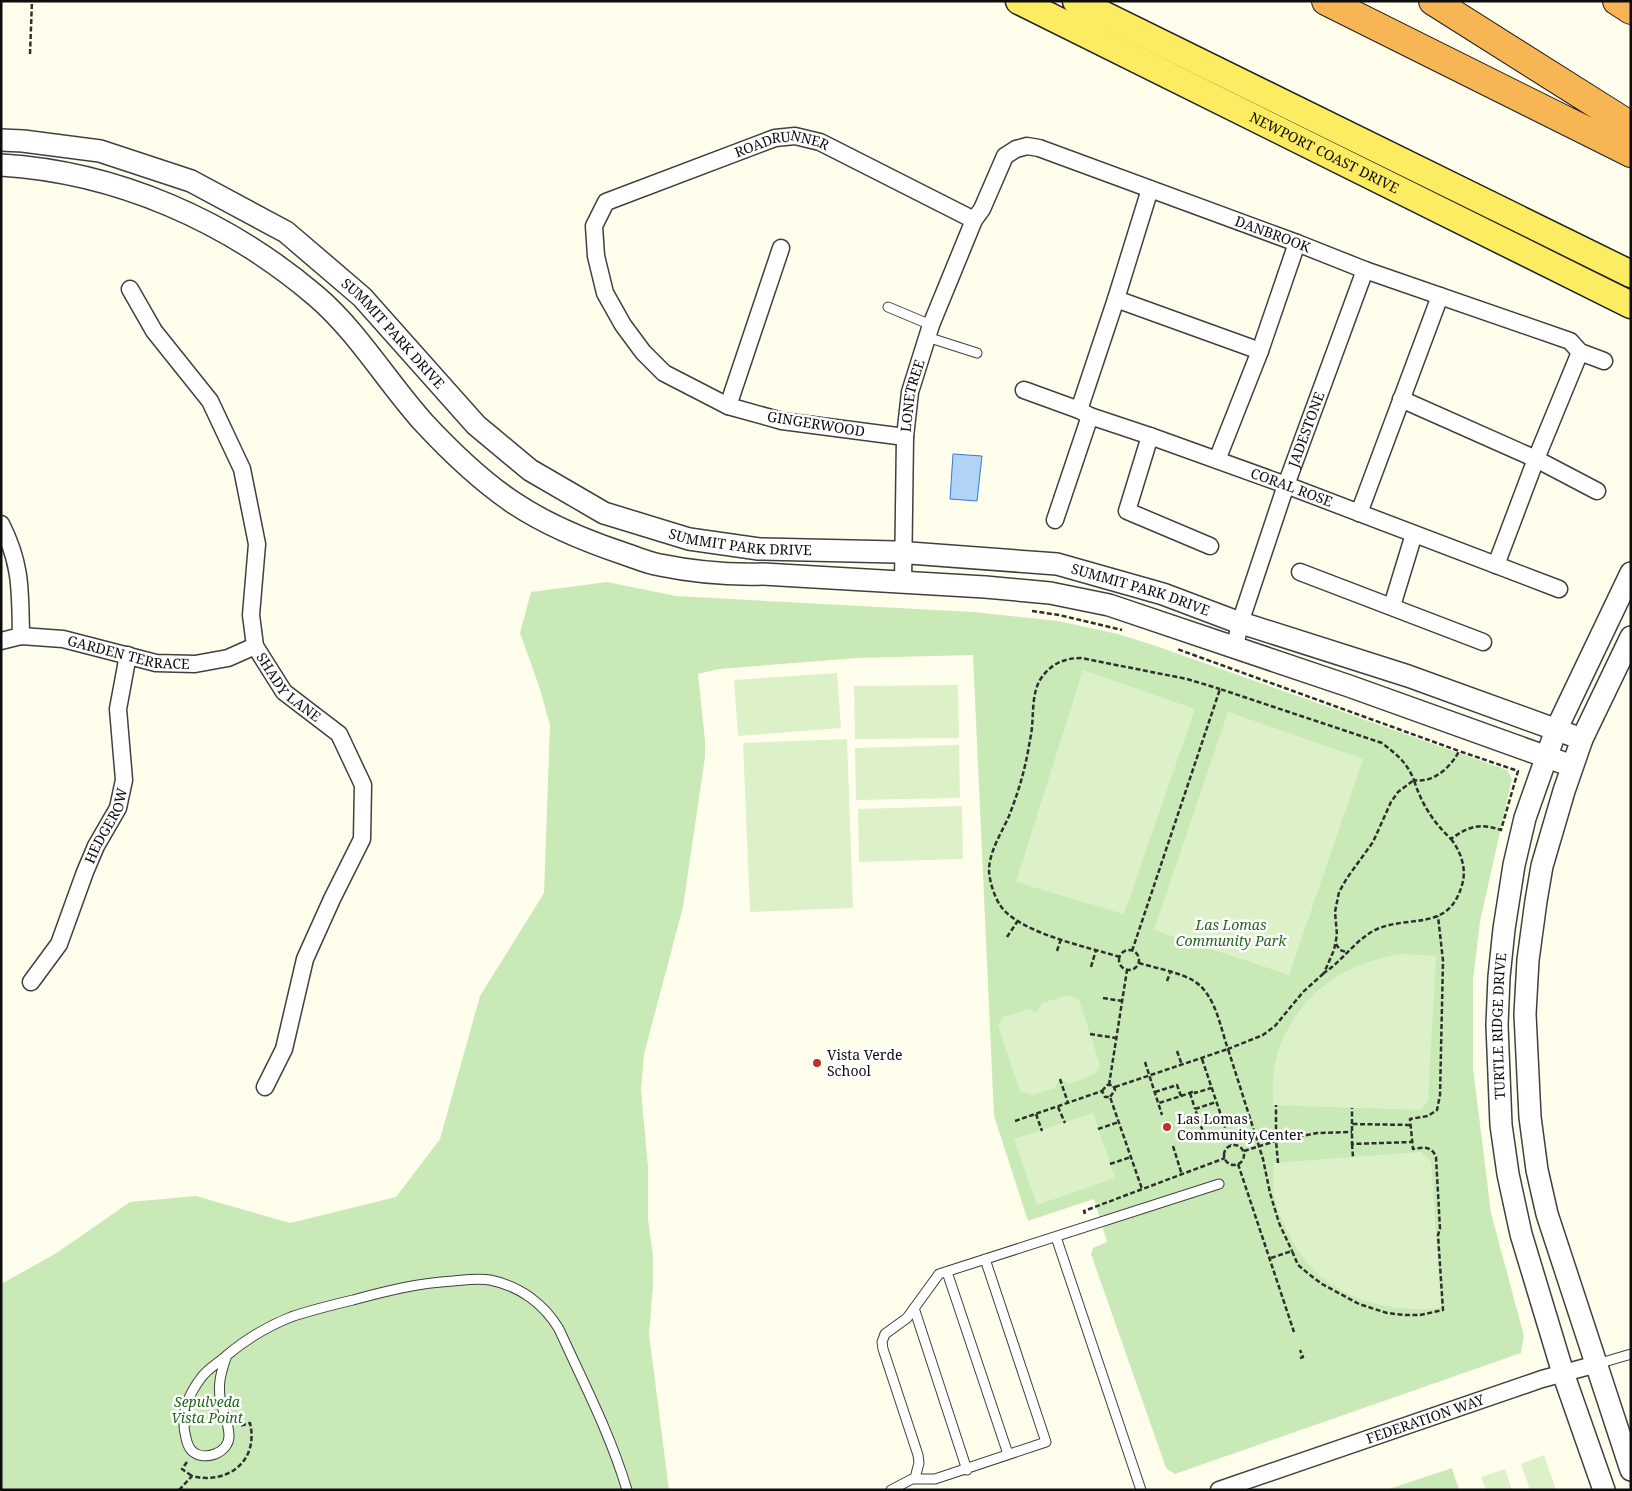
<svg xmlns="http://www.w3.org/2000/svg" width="1632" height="1491" viewBox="0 0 1632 1491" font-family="'Noto Serif',serif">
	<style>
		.green { fill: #c9eab6 }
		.pitch { fill: #ddf1c8 }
		.water { fill: #b1d3f7; stroke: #367cd0 }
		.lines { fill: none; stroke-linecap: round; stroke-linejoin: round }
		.service-casing { stroke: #404040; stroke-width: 11 }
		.minor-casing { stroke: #404040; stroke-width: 19 }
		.tertiary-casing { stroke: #404040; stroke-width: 24 }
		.primary-casing { stroke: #1e1e1e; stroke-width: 29 }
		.motorway-casing { stroke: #1e1e1e; stroke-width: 30 }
		.path { stroke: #2f2f2f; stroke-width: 2.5; stroke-dasharray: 5 2.5; stroke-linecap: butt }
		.service { stroke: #fff; stroke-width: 9 }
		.minor { stroke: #fff; stroke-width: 16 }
		.tertiary { stroke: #fff; stroke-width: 21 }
		.primary { stroke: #fbec61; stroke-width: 26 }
		.motorway { stroke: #f7b653; stroke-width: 28 }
		.poi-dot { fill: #c03222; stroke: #fff; stroke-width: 2 }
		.labels { text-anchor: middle; stroke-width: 5; stroke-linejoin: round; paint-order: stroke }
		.street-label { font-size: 14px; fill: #0d0d0d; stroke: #fff }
		.park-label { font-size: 14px; font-style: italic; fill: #20661c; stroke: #fff }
		.poi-label { font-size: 14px; fill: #0d0d0d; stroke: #fff; text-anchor: start }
	</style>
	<rect width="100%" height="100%" fill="#fffeed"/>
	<path class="green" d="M 607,582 L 676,596 L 973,612 L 1058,621 L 1118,634 L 1156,646 L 1507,770 L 1512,779 L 1480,921 L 1473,980 L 1473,1068 L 1491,1213 L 1524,1336 L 1521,1353 L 1175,1474 L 1166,1468 L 1091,1254 L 1093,1248 L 1107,1242 L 1094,1199 L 1028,1221 L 994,1116 L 973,655 L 857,658 L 719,669 L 698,674 L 705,741 L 705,757 L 683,907 L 644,1054 L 641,1090 L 648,1167 L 648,1219 L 653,1256 L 653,1286 L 649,1334 L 669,1490 L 1,1490 L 1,1284 L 55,1254 L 130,1202 L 196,1196 L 290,1223 L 396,1197 L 440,1139 L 480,996 L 544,893 L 550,725 L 539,686 L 520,633 L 531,592 Z
		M 1452,1468 L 1459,1490 L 1386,1490 Z"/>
	<path class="pitch" d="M 1083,670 L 1195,709 L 1124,914 L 1016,882 Z
		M 837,673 L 841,728 L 738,736 L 734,680 Z
		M 958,685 L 959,738 L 855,739 L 854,686 Z
		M 1228,712 L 1363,759 L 1289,975 L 1154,930 Z
		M 847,739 L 853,908 L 750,912 L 743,743 Z
		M 959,745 L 960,798 L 856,800 L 855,748 Z
		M 962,806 L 963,859 L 859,862 L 858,809 Z
		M 1403,954 L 1436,956 L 1428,1101 L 1420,1110 L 1273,1105 C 1273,1091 1272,1077 1275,1063 C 1291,1000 1340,962 1403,954 Z
		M 1069,995 L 1079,1000 L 1100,1065 L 1095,1074 L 1069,1084 L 1060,1079 L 1055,1088 L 1032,1095 L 1020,1091 L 998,1025 L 1003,1017 L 1029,1009 L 1037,1013 L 1042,1003 Z
		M 1093,1113 L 1115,1178 L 1037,1205 L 1014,1139 Z
		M 1421,1152 L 1431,1162 L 1441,1308 C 1376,1314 1315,1293 1287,1230 C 1282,1219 1276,1206 1274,1194 C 1273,1184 1274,1173 1273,1163 Z
		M 1544,1455 L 1556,1490 L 1530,1490 L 1521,1464 Z
		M 1505,1469 L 1512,1490 L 1486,1490 L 1481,1477 Z"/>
	<path class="water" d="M 953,454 L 982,456 L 977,501 L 950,499 Z"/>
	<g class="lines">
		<defs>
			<path id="service" d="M 888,307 L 931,325
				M 927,337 L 977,353
				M 1056,1237 L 1141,1490
				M 947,1272 L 1008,1454
				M 914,1308 L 967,1470
				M 227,1355 C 221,1372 217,1385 221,1403 C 224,1414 229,1424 229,1436 C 229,1453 204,1462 192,1451 C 188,1447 187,1443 186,1438 C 180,1416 188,1395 201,1378 C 208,1368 217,1364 226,1356 C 245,1340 268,1326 291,1317 C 311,1310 332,1305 353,1300 C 386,1291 418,1283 453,1281 C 464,1280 479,1278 490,1280 C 520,1286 544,1304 559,1329 C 583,1382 610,1433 627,1490
				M 1597,1364 L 1631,1354
				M 915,1478 L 919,1463 L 918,1455 L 883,1349 L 882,1342 L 885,1334 L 907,1318 L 939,1274 L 1219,1184
				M 891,1490 L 912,1479 L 935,1479 L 1046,1442 L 985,1259"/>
			<g id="minor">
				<path id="s1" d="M 130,289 L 154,331 L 210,401 L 242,469 L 257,544 L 251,615 L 255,646 L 284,692 L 339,734 L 363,785 L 362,839 L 332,899 L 305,959 L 284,1049 L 265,1087"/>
				<path d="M 1116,299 L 1260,351"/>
				<path id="s2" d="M 1024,390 L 1079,410 L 1090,416 L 1150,436 L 1286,485 L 1559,589"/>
				<path d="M 1401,399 L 1536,459 L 1597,491"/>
				<path d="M 728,406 L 781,248"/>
				<path d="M 1079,410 L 1116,299 L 1150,189"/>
				<path d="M 1150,436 L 1127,511 L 1210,546"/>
				<path id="s3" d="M 905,437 L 782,421 L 728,406 L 664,373 L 643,352 L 623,325 L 605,293 L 596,256 L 594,226 L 606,202 L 775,138 L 795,136 L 820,142 L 974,220"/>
				<path d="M 1217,460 L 1260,351 L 1297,243"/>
				<path d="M 1359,513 L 1440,296"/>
				<path d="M 1055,520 L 1090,416"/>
				<path d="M 1,524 C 22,565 20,592 21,636"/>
				<path d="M 1496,565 L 1536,459 L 1580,352"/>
				<path d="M 1300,572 L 1483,642"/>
				<path id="s4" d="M 903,583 L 905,437 L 910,392 L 931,325 L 974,220 L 982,209 L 1005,156 L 1016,149 L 1027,146 L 1039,148 L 1297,243 L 1365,270 L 1570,341 L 1580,352 L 1604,361"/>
				<path d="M 1392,606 L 1414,534"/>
				<path id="s5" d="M 1,641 L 21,636 L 63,639 L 156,663 L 195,664 L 228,658 L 255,646"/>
				<path id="s6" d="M 1235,647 L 1240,623 L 1286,485 L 1365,270"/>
				<path id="s7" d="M 31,982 L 59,944 L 85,872 L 96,846 L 118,808 L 124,780 L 118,709 L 128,655"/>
				<path id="s8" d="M 1219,1490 L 1542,1379 L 1597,1364"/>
			</g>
			<g id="tertiary">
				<path id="s9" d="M 1,140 L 23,141 L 100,151 L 191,181 L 286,232 L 362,297 L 476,425 L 530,470 L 604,513 L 689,539 L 759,549 L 896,552 L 1057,564 L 1163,594 L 1232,620 L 1408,676 L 1582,739"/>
				<path d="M 1,165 C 117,172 228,221 316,296 C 358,332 387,382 424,423 C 451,452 479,479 511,501 C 546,525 586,541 625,554 C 637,558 648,563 660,565 C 694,572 728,575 763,574 L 985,587 L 1050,593 L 1109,605 L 1349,686 L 1572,766"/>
				<path d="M 1631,637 L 1582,739 L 1564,791 L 1542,866 L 1536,901 L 1528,960 L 1525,1014 L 1530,1117 L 1537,1170 L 1547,1214 L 1631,1470"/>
				<path id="s10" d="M 1604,1490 L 1563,1373 L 1521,1234 L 1508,1174 L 1501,1125 L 1497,1025 L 1499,977 L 1504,929 L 1514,865 L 1525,818 L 1556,730 L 1631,573"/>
			</g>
			<g id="primary">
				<path id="s11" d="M 1019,1 L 1631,305"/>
				<path d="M 1076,1 L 1631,274"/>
			</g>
			<path id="motorway" d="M 1326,1 L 1631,153
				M 1433,1 L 1631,126
				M 1617,1 L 1631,10"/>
		</defs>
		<use href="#service" class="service-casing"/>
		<use href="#minor" class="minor-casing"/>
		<use href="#tertiary" class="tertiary-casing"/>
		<use href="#primary" class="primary-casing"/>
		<use href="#motorway" class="motorway-casing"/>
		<path class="path" d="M 30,54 L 32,1
			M 1032,611 L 1059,615 L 1122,630
			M 1451,839 C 1461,852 1467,869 1462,885 C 1448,934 1407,913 1373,931 C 1354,942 1342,961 1324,973 L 1334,950 L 1337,935 L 1335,912 L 1339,892 L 1347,878 L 1373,842 L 1391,802 L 1398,792 L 1414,780 C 1421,803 1433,822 1451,839 C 1469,826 1479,823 1501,830 L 1518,771 L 1459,751
			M 1007,937 L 1017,922
			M 1336,944 L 1340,950 L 1346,952
			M1119 960a10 10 0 1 1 20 0a10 10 0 1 1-20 0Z
			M 1057,951 L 1061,939
			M 1132,951 L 1220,689 L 1382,743 C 1397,755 1406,761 1414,780 C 1433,784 1452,766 1459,751 L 1177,649
			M 1120,957 C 1088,947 1018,933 1000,905 C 994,896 989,880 989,869 C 990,850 1002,832 1009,816 C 1016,798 1022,780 1026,761 C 1028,753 1029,744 1031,735 C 1034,718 1031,695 1040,680 C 1050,664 1064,658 1081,658 L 1187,679 L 1220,689
			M 1139,963 C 1155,968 1179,972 1194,981 C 1216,995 1220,1027 1228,1049 L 1263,1035 L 1275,1026 L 1303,992 L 1324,973
			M 1091,967 L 1096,950
			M 1167,981 L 1170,973
			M 1103,998 L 1122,1001
			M 1090,1034 L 1116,1038
			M 1177,1051 L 1182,1065
			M 1202,1059 L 1231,1145
			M 1145,1062 L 1162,1115
			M 1060,1079 L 1068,1103
			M 1109,1085 L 1127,970
			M 1115,1087 L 1228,1049 L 1263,1159 L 1270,1193 L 1279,1223 L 1292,1251
			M 1102,1091 L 1107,1085 L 1113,1085 L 1115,1090 L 1110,1097
			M 1155,1092 L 1177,1085 L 1181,1096 L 1159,1103
			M 1190,1093 L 1195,1109
			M 1181,1096 L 1195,1091 L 1195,1093 L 1211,1088
			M 1058,1107 L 1065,1123
			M 1036,1114 L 1042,1131
			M 1015,1121 L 1102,1091 L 1105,1097 L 1110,1097 L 1142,1189
			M 1200,1123 L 1195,1109 L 1216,1102
			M 1352,1124 L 1352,1108
			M 1410,1125 L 1352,1124 L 1352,1144 L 1412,1142
			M 1098,1129 L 1119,1122
			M 1205,1138 L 1200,1123 L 1221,1116
			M 1203,1139 L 1226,1131
			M 1352,1144 L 1353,1157
			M1224 1155a10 10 0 1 1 20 0a10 10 0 1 1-20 0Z
			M 1173,1146 L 1182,1175
			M 1244,1151 L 1276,1141 L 1276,1105
			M 1278,1163 L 1276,1141 L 1317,1133 L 1352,1132
			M 1110,1164 L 1131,1157
			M 1238,1164 L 1294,1332
			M 1085,1214 L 1084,1211 L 1225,1158
			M 1271,1258 L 1292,1251 L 1298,1265 L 1310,1275 L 1322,1284 L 1359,1304 L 1387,1313 L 1404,1315 L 1420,1315 L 1443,1310 L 1438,1235 L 1440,1229 L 1436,1157 C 1432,1146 1423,1147 1413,1149 L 1410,1119 L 1428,1116 L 1437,1110 L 1440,1095 L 1443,961 L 1438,916
			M 1300,1358 L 1303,1357 L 1300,1350
			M 187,1462 L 182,1469 L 192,1476
			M 179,1490 L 192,1476 C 228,1485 259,1461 250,1423 L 240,1426"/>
		<use href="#service" class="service"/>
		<use href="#minor" class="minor"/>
		<use href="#tertiary" class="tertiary"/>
		<use href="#primary" class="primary"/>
		<use href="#motorway" class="motorway"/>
	</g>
	<g class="poi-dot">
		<circle cx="817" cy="1063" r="5"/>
		<circle cx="1167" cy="1127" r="5"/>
	</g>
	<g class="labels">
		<g class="street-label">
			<text dy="5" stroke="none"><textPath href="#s3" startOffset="634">ROADRUNNER</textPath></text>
			<text dy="5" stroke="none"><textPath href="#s11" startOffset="341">NEWPORT COAST DRIVE</textPath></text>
			<text dy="5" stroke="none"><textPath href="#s4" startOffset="732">DANBROOK</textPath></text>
			<text dy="5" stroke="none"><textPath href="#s9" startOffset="451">SUMMIT PARK DRIVE</textPath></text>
			<text dy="5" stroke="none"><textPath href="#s4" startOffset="188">LONETREE</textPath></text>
			<text transform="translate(816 424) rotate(9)" y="5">GINGERWOOD</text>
			<text dy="5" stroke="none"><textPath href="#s6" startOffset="229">JADESTONE</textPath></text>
			<text dy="5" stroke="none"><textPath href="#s2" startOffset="285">CORAL ROSE</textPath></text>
			<text dy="5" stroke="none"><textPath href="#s9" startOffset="871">SUMMIT PARK DRIVE</textPath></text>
			<text dy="5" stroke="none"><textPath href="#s9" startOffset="1276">SUMMIT PARK DRIVE</textPath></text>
			<text dy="5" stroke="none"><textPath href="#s5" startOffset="130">GARDEN TERRACE</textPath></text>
			<text dy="5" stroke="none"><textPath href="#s1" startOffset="446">SHADY LANE</textPath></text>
			<text dy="5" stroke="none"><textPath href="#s7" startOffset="175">HEDGEROW</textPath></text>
			<text dy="5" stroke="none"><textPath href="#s10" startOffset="479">TURTLE RIDGE DRIVE</textPath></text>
			<text dy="5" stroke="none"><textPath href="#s8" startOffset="218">FEDERATION WAY</textPath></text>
		</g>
		<g class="park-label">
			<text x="1231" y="930">Las Lomas<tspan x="1231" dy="16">Community Park</tspan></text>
			<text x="207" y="1407">Sepulveda<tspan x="207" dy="16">Vista Point</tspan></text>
		</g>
		<g class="poi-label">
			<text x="827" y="1060">Vista Verde<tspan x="827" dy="16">School</tspan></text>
			<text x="1177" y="1124">Las Lomas<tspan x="1177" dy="16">Community Center</tspan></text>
		</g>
	</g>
	<rect width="1632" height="1491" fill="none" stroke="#0d0d0d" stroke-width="5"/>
</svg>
